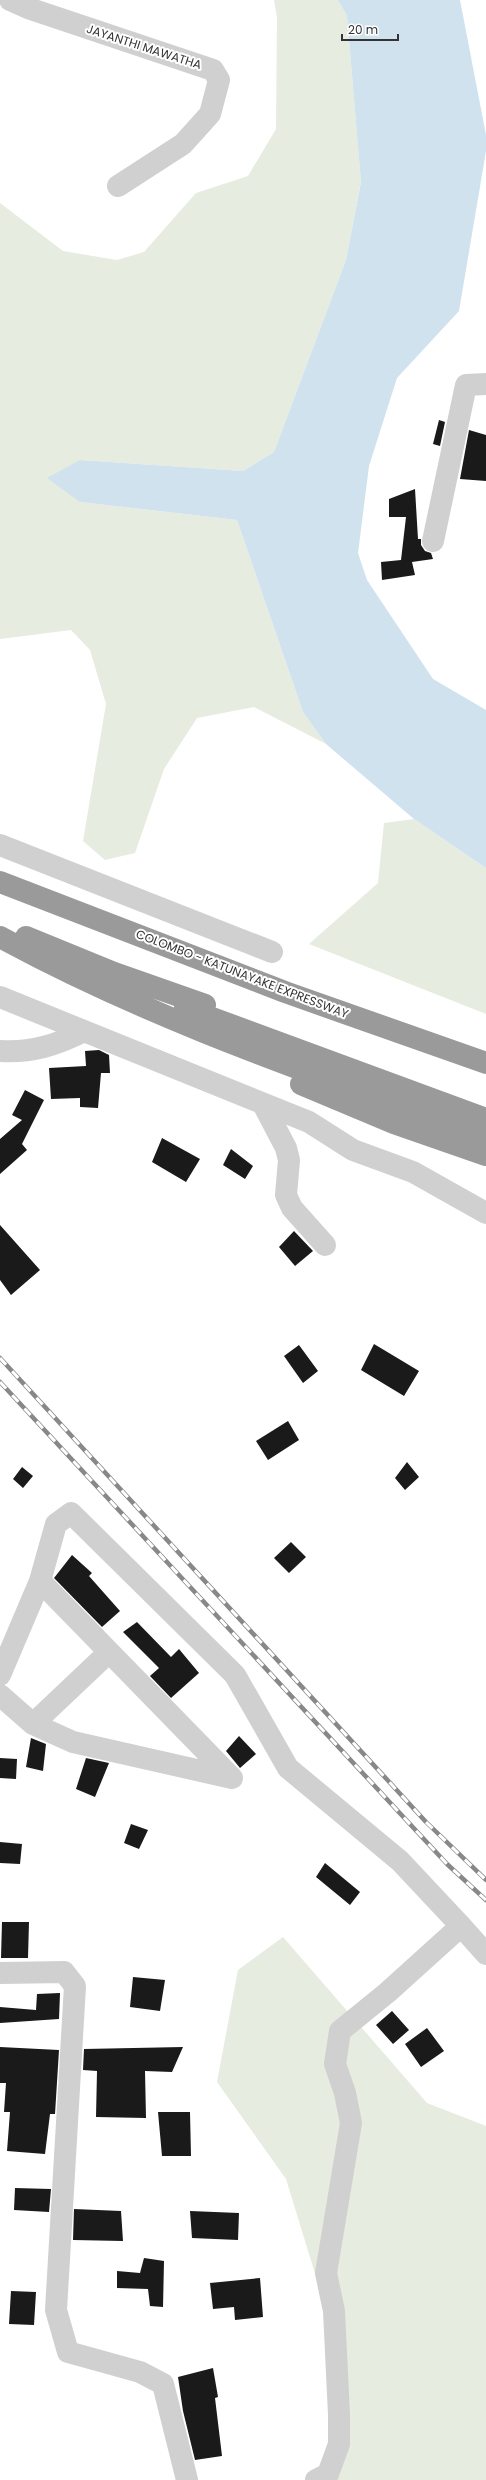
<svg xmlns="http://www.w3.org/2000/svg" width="486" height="2480" viewBox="0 0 486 2480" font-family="Poppins,sans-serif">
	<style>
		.green { fill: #e6ecdf }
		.water { fill: #cfe2ee }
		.building { fill: #1a1a1a }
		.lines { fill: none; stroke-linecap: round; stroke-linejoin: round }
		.minor { stroke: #d0d0d0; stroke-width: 22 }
		.highway { stroke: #9a9a9a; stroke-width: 22 }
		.rail-casing { stroke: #888; stroke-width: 4.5 }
		.rail { stroke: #fff; stroke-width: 3; stroke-dasharray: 9; stroke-linecap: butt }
		.labels { text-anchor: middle; stroke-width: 4; stroke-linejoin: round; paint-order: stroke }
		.street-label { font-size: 12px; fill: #333; stroke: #fff }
	</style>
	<rect width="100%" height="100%" fill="#fff"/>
	<path class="green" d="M 274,0 L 338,0 L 347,16 L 361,181 L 346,260 L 274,452 L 243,471 L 80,460 L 80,502 L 237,520 L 303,712 L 326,744 L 254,707 L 197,718 L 164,769 L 135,853 L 105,860 L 83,841 L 106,704 L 90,650 L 71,630 L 0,639 L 0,203 L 63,251 L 117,260 L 144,252 L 196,193 L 248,176 L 276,129 L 277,18 Z
		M 414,819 L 486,868 L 486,1014 L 309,944 L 378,883 L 384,823 Z
		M 283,1937 L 427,2103 L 486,2126 L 486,2480 L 315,2480 L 334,2441 L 332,2329 L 286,2179 L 217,2082 L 238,1970 Z"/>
	<path class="water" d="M 338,0 L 460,0 L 486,135 L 486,151 L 459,311 L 397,378 L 369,466 L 358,553 L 367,580 L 433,679 L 486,710 L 486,868 L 414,819 L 326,744 L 303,712 L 237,520 L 80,502 L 47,478 L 80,460 L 243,471 L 274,452 L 346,260 L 361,182 L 347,16 Z"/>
	<path class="building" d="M 439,420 L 445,422 L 440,446 L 433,444 Z
		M 469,430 L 486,435 L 486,481 L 460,479 Z
		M 415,489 L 418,539 L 421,539 L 421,545 L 425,551 L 431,553 L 433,559 L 412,562 L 415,575 L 382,580 L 381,562 L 401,560 L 406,517 L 389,517 L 389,499 Z
		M 99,1050 L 109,1055 L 110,1073 L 101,1073 L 98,1108 L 80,1107 L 80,1098 L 51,1099 L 49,1068 L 86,1066 L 85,1051 Z
		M 25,1090 L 44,1100 L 22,1144 L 27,1150 L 0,1174 L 0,1139 L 22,1120 L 12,1115 Z
		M 162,1138 L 200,1159 L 186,1182 L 152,1162 Z
		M 231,1149 L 253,1166 L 245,1179 L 223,1165 Z
		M 0,1225 L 40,1270 L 11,1295 L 0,1280 Z
		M 294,1231 L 313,1251 L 295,1266 L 279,1247 Z
		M 374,1344 L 419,1371 L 404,1396 L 361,1370 Z
		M 299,1345 L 318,1371 L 303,1383 L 284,1356 Z
		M 288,1421 L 299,1440 L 268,1460 L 256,1441 Z
		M 407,1462 L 419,1477 L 405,1490 L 395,1478 Z
		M 22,1467 L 33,1476 L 23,1488 L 13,1479 Z
		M 291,1542 L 306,1557 L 289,1573 L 274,1558 Z
		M 72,1555 L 92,1573 L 89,1576 L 120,1611 L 102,1627 L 54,1578 Z
		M 137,1622 L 171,1657 L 179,1649 L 199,1673 L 171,1698 L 150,1676 L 159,1668 L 123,1632 Z
		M 239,1736 L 256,1754 L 240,1768 L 226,1751 Z
		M 31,1738 L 46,1744 L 43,1771 L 26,1767 Z
		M 0,1758 L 17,1759 L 16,1779 L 0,1778 Z
		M 86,1758 L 109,1763 L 95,1797 L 76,1789 Z
		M 131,1824 L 148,1830 L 139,1849 L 124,1843 Z
		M 0,1842 L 22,1844 L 20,1864 L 0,1863 Z
		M 325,1863 L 360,1892 L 350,1905 L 316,1877 Z
		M 2,1922 L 29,1922 L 28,1958 L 1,1958 Z
		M 133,1977 L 165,1980 L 160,2011 L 130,2007 Z
		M 60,1993 L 59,2019 L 0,2023 L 0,2007 L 36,2010 L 37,1994 Z
		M 392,2011 L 409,2030 L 393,2044 L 376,2025 Z
		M 427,2028 L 444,2051 L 421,2067 L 405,2044 Z
		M 0,2047 L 59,2050 L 55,2114 L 50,2114 L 45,2154 L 7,2151 L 10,2112 L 4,2112 L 6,2083 L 0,2083 Z
		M 183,2047 L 172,2072 L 145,2071 L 146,2118 L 96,2117 L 97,2071 L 83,2070 L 84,2049 Z
		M 158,2112 L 190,2112 L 191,2156 L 162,2156 Z
		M 15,2188 L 51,2189 L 49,2212 L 14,2210 Z
		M 74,2209 L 121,2211 L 123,2241 L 73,2240 Z
		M 190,2211 L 239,2213 L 238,2240 L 192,2238 Z
		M 144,2258 L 164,2261 L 163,2307 L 150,2306 L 148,2289 L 117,2288 L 117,2271 L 140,2273 Z
		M 260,2278 L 263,2317 L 235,2320 L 234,2307 L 213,2309 L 210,2283 Z
		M 11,2291 L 36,2292 L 34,2325 L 9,2324 Z
		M 213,2368 L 218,2397 L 215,2398 L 222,2456 L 195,2460 L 183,2411 L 178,2377 Z"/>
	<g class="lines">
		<path class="minor" d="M 10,0 L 28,8 L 213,70 L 219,80 L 210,114 L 183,144 L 118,186
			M 433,541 L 466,385 L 486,384
			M 0,845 L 272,952
			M 0,997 L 309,1122 L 353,1150 L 413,1172 L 486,1213
			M 0,1051 C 31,1053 57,1045 84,1031
			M 263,1104 L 286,1148 L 289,1160 L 286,1195 L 292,1208 L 325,1245
			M 0,1675 L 40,1581 L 56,1524 L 71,1513 L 235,1675 L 288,1768 L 400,1861 L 461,1926
			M 0,1695 L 33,1724 L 73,1742 L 232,1778 L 40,1581
			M 33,1724 L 108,1653
			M 0,1973 L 64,1972 L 75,1986 L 56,2310 L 68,2352 L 140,2372 L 163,2384 L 187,2480
			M 316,2480 L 328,2474 L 339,2444 L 339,2415 L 334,2311 L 326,2273 L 351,2123 L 345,2093 L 335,2064 L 340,2031 L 388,1992 L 461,1926 L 486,1954"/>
		<path class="highway" d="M 0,882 L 285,992 L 486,1063
			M 0,937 C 154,1021 322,1077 486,1137
			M 26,937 L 114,973 L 205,1005
			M 185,1008 L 486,1119
			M 301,1084 L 394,1123 L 486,1155"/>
		<defs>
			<path id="rail" d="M 0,1358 L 426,1822 L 486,1880
				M 0,1382 L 447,1864 L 486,1900"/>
		</defs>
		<use href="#rail" class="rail-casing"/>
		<use href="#rail" class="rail"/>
	</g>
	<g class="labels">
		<g class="street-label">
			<text transform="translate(144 47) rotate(18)" y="4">JAYANTHI MAWATHA</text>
			<text transform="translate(242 974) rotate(21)" y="4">COLOMBO - KATUNAYAKE EXPRESSWAY</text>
		</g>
	</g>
	<path d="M342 34v6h56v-6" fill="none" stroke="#333333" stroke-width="2"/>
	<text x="348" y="34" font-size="12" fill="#333333" stroke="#ffffff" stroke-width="3" paint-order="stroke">20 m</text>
</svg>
